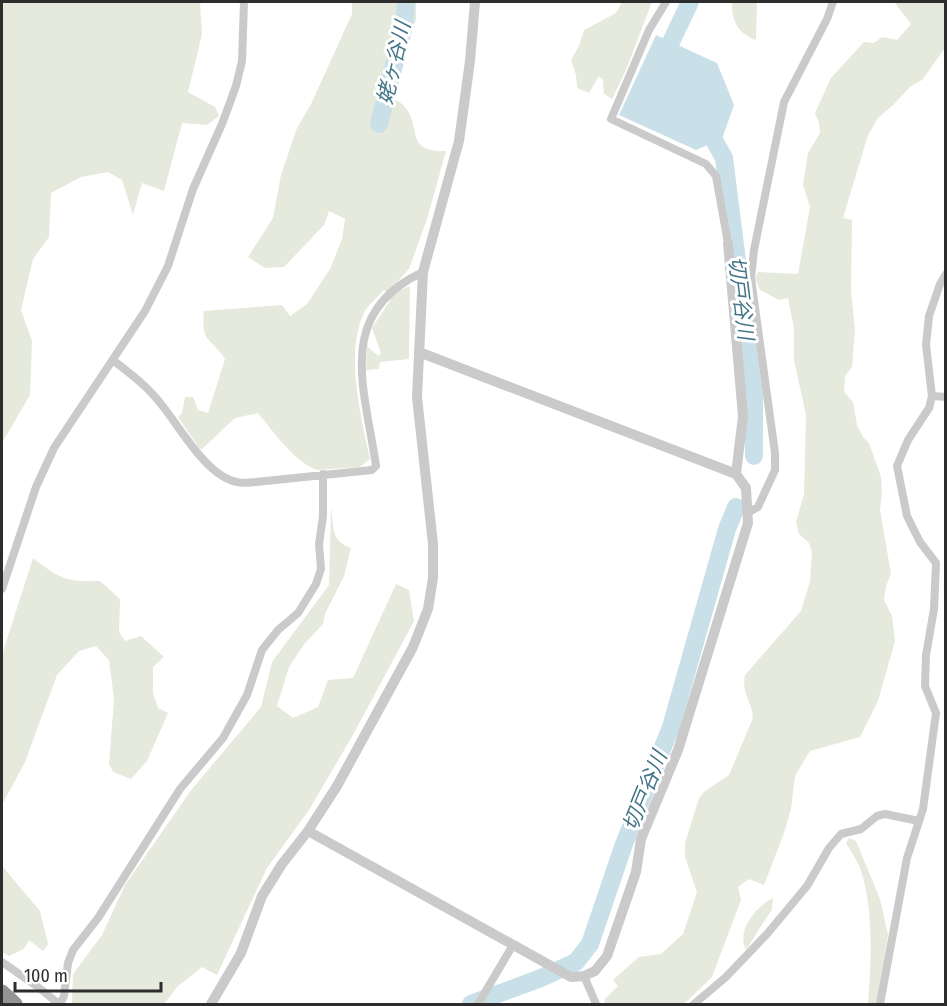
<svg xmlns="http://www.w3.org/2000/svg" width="947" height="1006" viewBox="0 0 947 1006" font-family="'Fira Sans Condensed','Noto Sans JP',sans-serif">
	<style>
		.green { fill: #e5eadc }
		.water { fill: #cae0e8 }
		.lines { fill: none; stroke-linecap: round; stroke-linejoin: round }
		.river { stroke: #cae0e8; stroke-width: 18 }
		.minor { stroke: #cacaca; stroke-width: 8 }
		.tertiary { stroke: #cacaca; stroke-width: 10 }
		.motorway { stroke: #949494; stroke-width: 15 }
		.labels { text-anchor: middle; stroke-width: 6; stroke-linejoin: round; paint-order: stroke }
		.water-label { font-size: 21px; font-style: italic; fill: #437588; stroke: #fff }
	</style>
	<rect width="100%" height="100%" fill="#fff"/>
	<path class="green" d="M 2,2 L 200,2 L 202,34 L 188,92 L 215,107 L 219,116 L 207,125 L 182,123 L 164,191 L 142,183 L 133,215 L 122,180 L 108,172 L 81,177 L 51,193 L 49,237 L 33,259 L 21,310 L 32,341 L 30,395 L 2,443 Z
		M 352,2 L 416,2 L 416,20 L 382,94 C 389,97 398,100 403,105 C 424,126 402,152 446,151 L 427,219 L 409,269 L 395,284 L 401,290 L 410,286 L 409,359 L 380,362 L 379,369 L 366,370 L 367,346 L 378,356 L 381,353 L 372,328 L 391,299 L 384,290 C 378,297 369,304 365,311 C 344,351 361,417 370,459 L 360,467 L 317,470 C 293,461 274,432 258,413 L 235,418 L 202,449 L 199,448 L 178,417 L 182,413 L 185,397 L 193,397 L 198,410 L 208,413 L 225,359 C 209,335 201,344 204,311 L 282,305 L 290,316 L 307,304 L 330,269 L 342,239 L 345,219 L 329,211 L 324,225 L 284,267 L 265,268 L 248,257 L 273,218 L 281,175 L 297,128 L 311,104 L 352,14 Z
		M 622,2 L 652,2 L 626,70 L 612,99 L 604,94 L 603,80 L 599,76 L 589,93 L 577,88 L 576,75 L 571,60 L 579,46 L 584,30 L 616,13 Z
		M 732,2 L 757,2 L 756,40 C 738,34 731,20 732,2 Z
		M 894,2 L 945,2 L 945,48 L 922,80 L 911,86 L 893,105 L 878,118 L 868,135 L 843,218 L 852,220 L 851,291 L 855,330 L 852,367 L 845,376 L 844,392 L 853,402 L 857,425 L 863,437 L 869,443 L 881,477 L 882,493 L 880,510 L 891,574 L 886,586 L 884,600 L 892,616 L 895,641 L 878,701 L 860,737 L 810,751 L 795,776 L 791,809 L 784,833 L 764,885 L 749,879 L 738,887 L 741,900 L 712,977 L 684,1004 L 604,1004 L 605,999 L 618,986 L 613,980 L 639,957 L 661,954 L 683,934 L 697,892 L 685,857 L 685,843 L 699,798 L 705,791 L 729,775 L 753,718 C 752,701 741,693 745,675 L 801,611 L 810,581 L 812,553 L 809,543 L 799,534 L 796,522 L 804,494 L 806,415 L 794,360 L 794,328 L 788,298 L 779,300 L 760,290 L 755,278 L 758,272 L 798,274 L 810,207 L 803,185 L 808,153 L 820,133 L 819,123 L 815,113 L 831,78 L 864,42 L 874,43 L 882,37 L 897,40 L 911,24 Z
		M 331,507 C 334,526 330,541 351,548 L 344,576 L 325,614 L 323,624 L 305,643 L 289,667 L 277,706 L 293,718 L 318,707 L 328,680 L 353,678 L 396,584 L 409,590 L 414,621 L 354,733 L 309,810 L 267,868 L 217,975 L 202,967 L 177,987 L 164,1004 L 74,1004 L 72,1002 L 73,974 L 102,935 L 125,885 L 192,789 L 261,707 L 272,662 L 329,585 Z
		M 33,558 C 60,579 66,582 100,581 L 120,599 L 119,632 L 125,641 L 141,636 L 164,657 L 153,667 L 153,693 L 158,708 L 168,713 L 147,761 L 131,779 L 113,772 L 109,764 L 114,699 L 109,660 L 96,646 L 79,651 L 57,675 L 25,762 L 2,805 L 2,655 Z
		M 849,838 L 856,841 L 880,899 L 888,935 L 877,1004 L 868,1004 C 871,965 874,909 861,871 C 858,861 851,852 846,843 Z
		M 2,866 L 40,911 L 48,944 L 43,951 L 29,940 L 24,949 L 9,956 L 2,952 Z
		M 773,898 L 772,909 L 746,950 C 736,931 755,907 773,898 Z"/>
	<path class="water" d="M 656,35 L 717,63 L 734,105 L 722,139 L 696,150 L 619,115 Z"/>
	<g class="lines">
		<path class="river" d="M 671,42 L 690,2
			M 379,124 L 404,26 L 406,2
			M 715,142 L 724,158 L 754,395 L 754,456
			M 471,1004 L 541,978 L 576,962 L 590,944 L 624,844 L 671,727 L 727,529 L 736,507"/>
		<path class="minor" d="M 666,2 L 649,30 L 611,119 L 706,164 L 716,176 L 728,243
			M 114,361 C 131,374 148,387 161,404 C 180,427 206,476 237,482 C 243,484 250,482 256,482 L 372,470 L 376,466 C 365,389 334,313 423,272
			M 932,396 L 946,397
			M 749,512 L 758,507 L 775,470 L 775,453 L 751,278 L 754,250 L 784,102 L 827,19 L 833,2
			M 2,589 L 36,487 L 54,448 L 145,311 L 168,266 L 193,189 L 222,124 L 236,86 L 242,61 L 244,2
			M 2,962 L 38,987 L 59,1004
			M 584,976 L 596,1004
			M 60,1004 L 64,996 L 68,963 L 73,950 L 98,918 L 180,789 L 223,738 L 247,695 L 262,650 L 278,630 L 298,613 L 316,584 L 321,569 L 319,544 L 323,516 L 323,474
			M 478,1004 L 513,945
			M 694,1004 L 726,977 L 767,934 L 807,886 L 829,848 L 841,834 L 861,829 L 877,816 L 885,814 L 919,821
			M 880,1004 L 907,858 L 923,809 L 936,713 L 925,686 L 926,655 L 934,609 L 936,563 L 920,542 L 907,516 L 897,466 L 908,440 L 929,408 L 932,396 L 926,345 L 929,316 L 940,284 L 946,274"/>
		<path class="tertiary" d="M 728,243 L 743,416 L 736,474
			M 308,831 L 571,977 L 584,976 L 595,971 L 607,956 L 636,872 L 641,839 L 678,750 L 748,523 L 746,488 L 736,474 L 419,352
			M 211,1004 L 241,953 L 262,896 L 282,864 L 308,831 L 337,786 L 413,647 L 428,609 L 433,578 L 433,544 L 417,397 L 423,272 L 459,141 L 470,61 L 475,2"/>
		<path class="motorway" d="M 2,992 L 15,1004"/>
	</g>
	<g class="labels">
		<g class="water-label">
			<text transform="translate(394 63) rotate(-77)" y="7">姥ヶ谷川</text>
			<text transform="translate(741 298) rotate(83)" y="7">切戸谷川</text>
			<text transform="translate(645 791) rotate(-68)" y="7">切戸谷川</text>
		</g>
	</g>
	<rect width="947" height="1006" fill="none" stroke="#2d2d2d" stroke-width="6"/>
	<path d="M15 982v9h146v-9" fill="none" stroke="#2d2d2d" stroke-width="3"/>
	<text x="24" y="982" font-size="18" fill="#2d2d2d" stroke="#ffffff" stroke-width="4.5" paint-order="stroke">100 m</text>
</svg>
